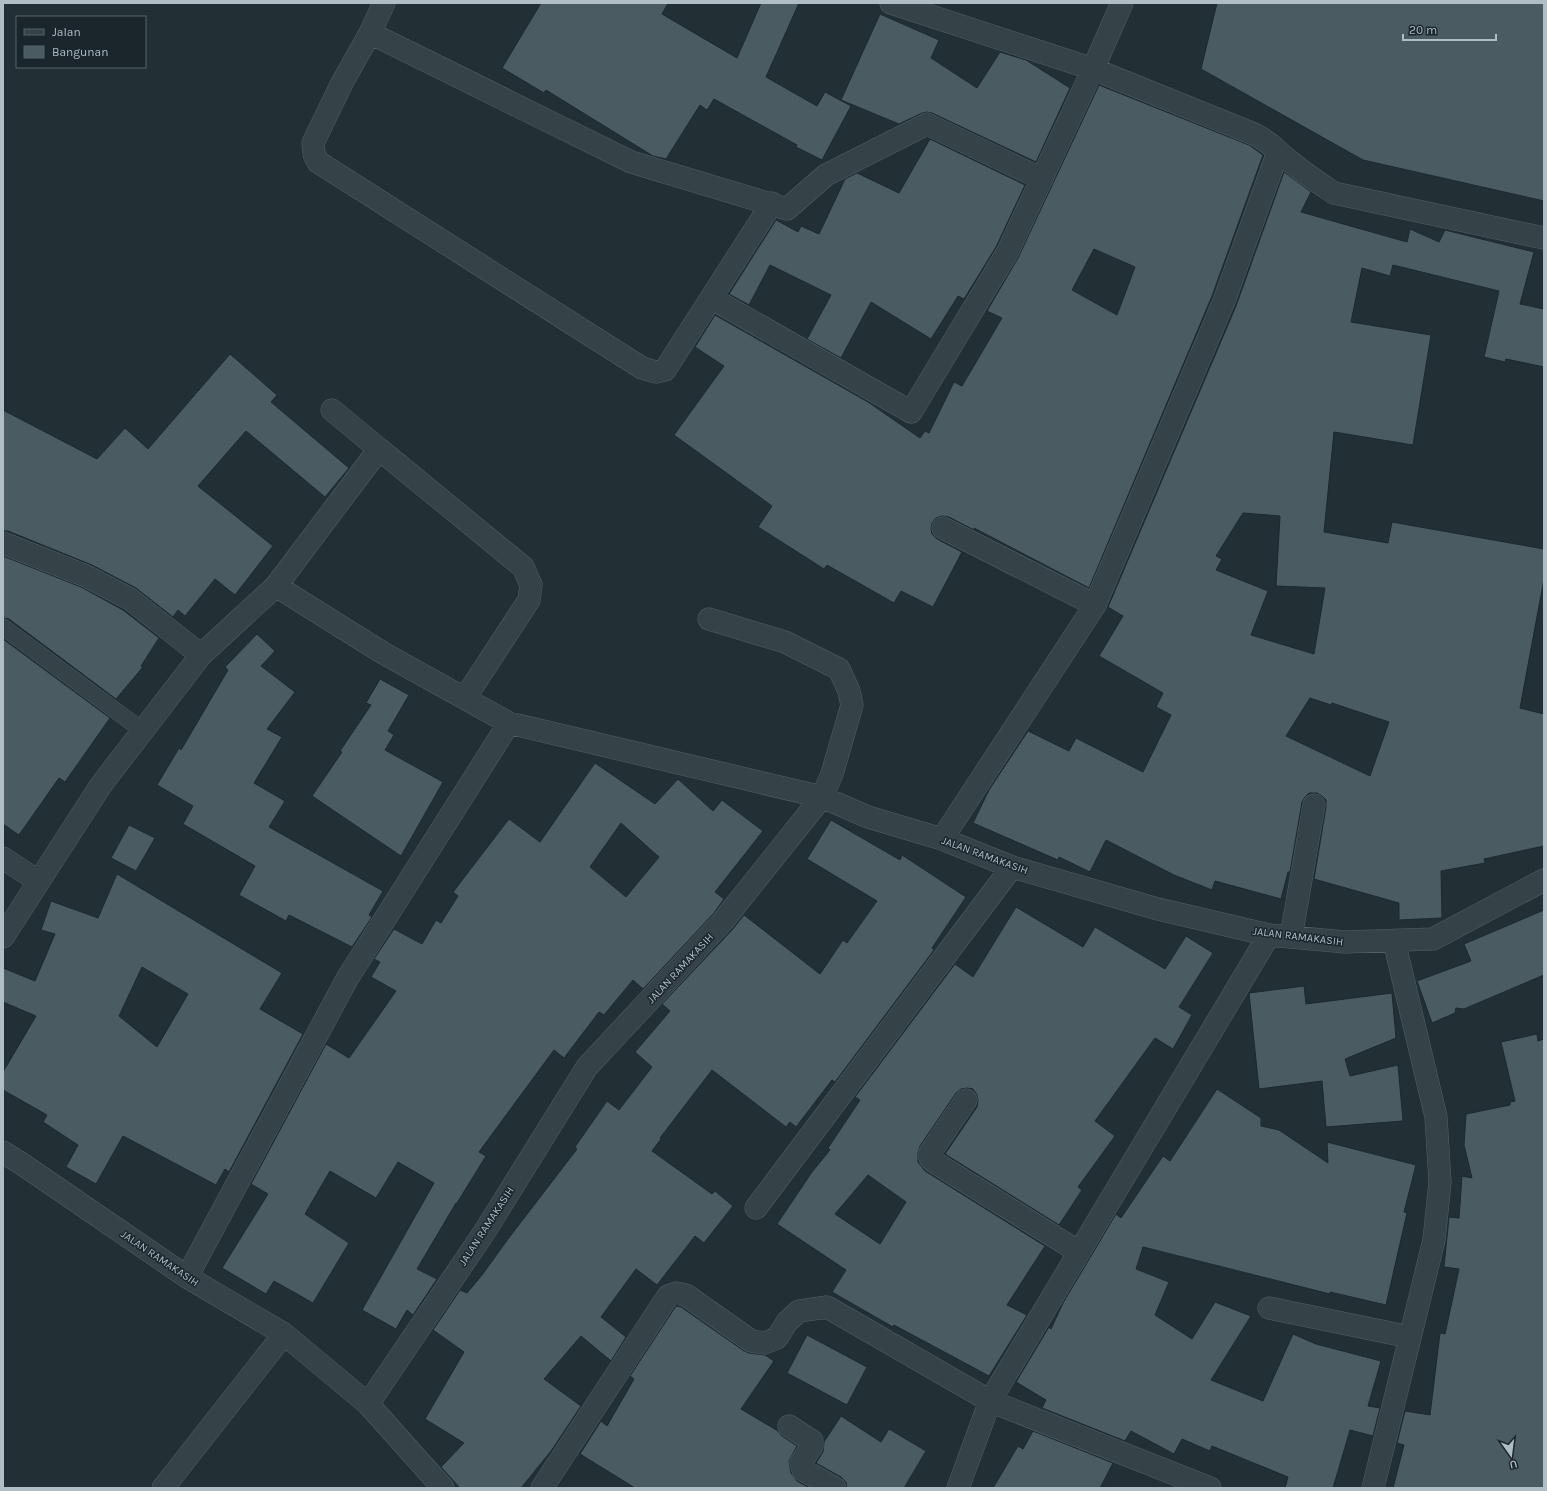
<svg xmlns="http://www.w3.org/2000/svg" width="1547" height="1491" viewBox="0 0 1547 1491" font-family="Karla,sans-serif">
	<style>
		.building { fill: #4a5b62; stroke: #1c292e; fill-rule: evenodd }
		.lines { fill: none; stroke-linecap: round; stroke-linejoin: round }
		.service-casing { stroke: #536065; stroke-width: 17 }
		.minor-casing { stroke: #536065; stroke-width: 23 }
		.service { stroke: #354247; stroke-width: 16 }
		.minor { stroke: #354247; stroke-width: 22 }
		.labels { text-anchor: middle; stroke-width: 3; stroke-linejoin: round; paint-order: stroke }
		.street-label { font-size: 11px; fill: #b0bdc4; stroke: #1b262c }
	</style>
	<rect width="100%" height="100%" fill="#223036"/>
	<path class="building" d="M 541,3 L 668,3 L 662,14 L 737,58 L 761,3 L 799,3 L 766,77 L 817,106 L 825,92 L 851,106 L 822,160 L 796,147 L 797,145 L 714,99 L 707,110 L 700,105 L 666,159 L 653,156 L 546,90 L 544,93 L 502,68 Z
		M 1217,3 L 1544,3 L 1544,201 L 1363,160 L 1201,69 Z
		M 880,14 L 939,40 L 931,58 L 977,88 L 1000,52 L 1026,60 L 1070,88 L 1036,162 L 932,113 L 927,112 L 922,113 L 899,124 L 841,100 Z
		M 1099,85 L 1249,145 L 1263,155 L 1212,296 L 1089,588 L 974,528 L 974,530 L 949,517 L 942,516 L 936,518 L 932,523 L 931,529 L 932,534 L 937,539 L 962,552 L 933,607 L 901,591 L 894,603 L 827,565 L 824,569 L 758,527 L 772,506 L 674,435 L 724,366 L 695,347 L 715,315 L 868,402 L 920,438 L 925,431 L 929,433 L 954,382 L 962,386 L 1002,318 L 987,311 L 1018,258 ZM 1094,249 L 1135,267 L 1117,315 L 1072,290 Z
		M 930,139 L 1025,185 L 996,247 L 964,299 L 958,296 L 931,339 L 871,302 L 841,358 L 807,339 L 831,295 L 770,265 L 749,305 L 729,294 L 776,220 L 798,232 L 801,226 L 819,234 L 845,179 L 857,173 L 899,193 Z
		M 1284,172 L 1311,192 L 1301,212 L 1407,242 L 1410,229 L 1439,242 L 1445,230 L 1534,252 L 1520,304 L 1544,309 L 1544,367 L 1506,359 L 1505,362 L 1484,357 L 1499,291 L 1393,265 L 1390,276 L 1362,268 L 1351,322 L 1431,335 L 1413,445 L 1334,432 L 1324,532 L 1388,543 L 1392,522 L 1544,549 L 1544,579 L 1520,708 L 1544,714 L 1544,846 L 1484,859 L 1485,863 L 1441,871 L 1442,918 L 1399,920 L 1399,903 L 1314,879 L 1326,807 L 1326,800 L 1322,796 L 1317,793 L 1309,793 L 1305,797 L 1302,802 L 1290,872 L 1288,872 L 1281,899 L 1215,881 L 1212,890 L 1174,875 L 1106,840 L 1090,872 L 1059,857 L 1058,860 L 973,823 L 989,790 L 1028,731 L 1069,751 L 1076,738 L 1143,772 L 1171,715 L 1156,707 L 1163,693 L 1099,656 L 1123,616 L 1108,607 L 1236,306 ZM 1243,513 L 1280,516 L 1276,586 L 1325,588 L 1314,654 L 1251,635 L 1268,591 L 1216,570 L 1222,559 L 1216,556 ZM 1310,698 L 1331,705 L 1332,703 L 1389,722 L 1370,776 L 1286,736 Z
		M 230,354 L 277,395 L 271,402 L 349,468 L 325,497 L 246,431 L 198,486 L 273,546 L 235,595 L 215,579 L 185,616 L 178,610 L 173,617 L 136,588 L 92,565 L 8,531 L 3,531 L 3,410 L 97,459 L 125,428 L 148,449 Z
		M 3,556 L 81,587 L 123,610 L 159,638 L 141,666 L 143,667 L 116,699 L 9,619 L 3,618 Z
		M 257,634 L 275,651 L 261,666 L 295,692 L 267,729 L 282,737 L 254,783 L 285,801 L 269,827 L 383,891 L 369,915 L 372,917 L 352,947 L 289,915 L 286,921 L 239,895 L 255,866 L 183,824 L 193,806 L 157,785 L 179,748 L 181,750 L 228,670 L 225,667 Z
		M 3,639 L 110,718 L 65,782 L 59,778 L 19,835 L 3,824 Z
		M 380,679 L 409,695 L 388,731 L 394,735 L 385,750 L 443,782 L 401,856 L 312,796 L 342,752 L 340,751 L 371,705 L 366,703 Z
		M 595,763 L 655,804 L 678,779 L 713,811 L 722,800 L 763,831 L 715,892 L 724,899 L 714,913 L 643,989 L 633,980 L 604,1015 L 599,1012 L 564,1058 L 554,1050 L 479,1152 L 486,1156 L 457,1203 L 456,1203 L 417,1269 L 437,1279 L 413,1315 L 407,1310 L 396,1329 L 362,1310 L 434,1183 L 398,1162 L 376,1198 L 330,1171 L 305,1214 L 349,1243 L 313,1303 L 274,1281 L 266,1294 L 222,1268 L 268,1194 L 251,1184 L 326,1044 L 349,1058 L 396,991 L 371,977 L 380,962 L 374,959 L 394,929 L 422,944 L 436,920 L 441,923 L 458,896 L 453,892 L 509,819 L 540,842 ZM 621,823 L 659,857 L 626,897 L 590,867 Z
		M 831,820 L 900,860 L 902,855 L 966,897 L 932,948 L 934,950 L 835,1082 L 832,1080 L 796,1127 L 790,1122 L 786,1127 L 712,1070 L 660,1138 L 661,1139 L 652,1151 L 712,1194 L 715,1191 L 733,1206 L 704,1243 L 695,1236 L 657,1285 L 636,1269 L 601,1317 L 626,1337 L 611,1361 L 581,1336 L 544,1379 L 581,1406 L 551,1451 L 521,1488 L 460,1488 L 441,1467 L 464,1443 L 425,1419 L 464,1352 L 433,1330 L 460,1290 L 467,1293 L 482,1275 L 508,1239 L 577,1149 L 575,1147 L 607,1101 L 619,1110 L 652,1067 L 635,1052 L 670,1011 L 662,1004 L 732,930 L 744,915 L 820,974 L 843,940 L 847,943 L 877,901 L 807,859 Z
		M 129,825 L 155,838 L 136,871 L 111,858 Z
		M 117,874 L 282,973 L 260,1009 L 303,1034 L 229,1172 L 225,1169 L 216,1185 L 123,1136 L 96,1184 L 66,1167 L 78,1145 L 43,1122 L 47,1115 L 3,1090 L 3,1072 L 36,1016 L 3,1002 L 3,968 L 35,981 L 55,934 L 41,930 L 51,901 L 98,918 ZM 142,967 L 188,994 L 157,1047 L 119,1016 Z
		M 1016,907 L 1083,947 L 1095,927 L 1165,969 L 1186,936 L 1213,953 L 1179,1007 L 1192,1015 L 1173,1049 L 1155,1038 L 1095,1121 L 1115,1136 L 1078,1187 L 1082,1190 L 1059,1225 L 945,1154 L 977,1107 L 978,1101 L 977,1095 L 973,1089 L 967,1088 L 961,1089 L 956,1093 L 920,1146 L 918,1153 L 918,1162 L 925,1171 L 1045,1246 L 1007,1305 L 1027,1315 L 989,1376 L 894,1325 L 893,1327 L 832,1292 L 846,1270 L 777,1224 L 812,1172 L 830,1150 L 828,1148 L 860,1100 L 855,1097 L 955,964 L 973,977 ZM 868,1175 L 906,1202 L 880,1244 L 835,1214 Z
		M 1544,910 L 1544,975 L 1464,1009 L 1456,1008 L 1455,1013 L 1432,1023 L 1417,981 L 1471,961 L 1464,944 Z
		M 1304,986 L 1306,1004 L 1392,993 L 1396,1038 L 1345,1059 L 1350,1076 L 1398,1065 L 1403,1121 L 1326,1127 L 1322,1081 L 1259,1089 L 1249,993 Z
		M 1537,1034 L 1538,1041 L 1544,1039 L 1544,1488 L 1393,1488 L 1404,1445 L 1397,1443 L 1405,1411 L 1430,1415 L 1440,1333 L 1445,1334 L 1459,1269 L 1444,1267 L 1449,1217 L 1459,1218 L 1462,1176 L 1472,1178 L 1464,1145 L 1466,1114 L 1510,1105 L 1510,1102 L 1515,1101 L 1501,1042 Z
		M 1217,1089 L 1261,1118 L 1261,1126 L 1279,1130 L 1328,1163 L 1327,1142 L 1416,1165 L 1404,1212 L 1407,1213 L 1386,1305 L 1330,1292 L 1330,1294 L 1143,1247 L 1136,1269 L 1169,1282 L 1155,1315 L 1192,1339 L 1215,1302 L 1251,1316 L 1211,1380 L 1263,1401 L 1293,1334 L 1316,1344 L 1381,1361 L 1368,1406 L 1380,1408 L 1373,1436 L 1350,1430 L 1333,1488 L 1285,1488 L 1288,1477 L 1212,1446 L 1210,1451 L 1182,1439 L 1174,1454 L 1131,1431 L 1125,1441 L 1042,1408 L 1046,1400 L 1016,1382 L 1049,1327 L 1051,1329 L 1063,1303 L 1116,1214 L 1121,1218 L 1163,1156 L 1170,1161 Z
		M 676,1306 L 681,1307 L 744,1351 L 749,1353 L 765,1355 L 774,1361 L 741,1409 L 778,1431 L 782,1436 L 797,1446 L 789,1461 L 791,1473 L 797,1481 L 810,1488 L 635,1488 L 580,1454 L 601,1421 L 607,1426 L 634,1379 L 630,1376 Z
		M 807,1335 L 867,1367 L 847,1405 L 787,1373 Z
		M 841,1416 L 881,1442 L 889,1429 L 926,1451 L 904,1488 L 847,1488 L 846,1482 L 841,1477 L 816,1463 L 823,1452 L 824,1442 Z
		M 1033,1431 L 1113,1463 L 1100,1488 L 993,1488 L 1018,1446 L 1023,1449 Z"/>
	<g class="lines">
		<defs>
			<path id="service" d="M 3,627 L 143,731"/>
			<path id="minor" d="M 384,3 L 370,33 L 342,83 L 313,143 L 314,154 L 318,162 L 642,368 L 656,372 L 665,370 L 772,203
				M 891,3 L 1093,69 L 1254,134 C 1269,141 1278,152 1291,162 C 1305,174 1319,183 1334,193 L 1544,238
				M 370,33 L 631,162 L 787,209 L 826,175 L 927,124 L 1042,179
				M 711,298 L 911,412 L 1007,253 L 1093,69 L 1122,3
				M 332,410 L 379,449
				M 943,528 L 1095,605
				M 3,543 L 86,576 L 130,599 L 201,655
				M 276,586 L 379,449 L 523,567 L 531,585 L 529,600 L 465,698
				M 942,839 L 1095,605 L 1224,301 L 1278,152
				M 3,858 L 38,881
				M 3,937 L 101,785 L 201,655 L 276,586 L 383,653 L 509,723 L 822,797 L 868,817 L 942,839 L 1012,867 L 1158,909 L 1269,935 L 1345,942 L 1433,939 L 1544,880
				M 1291,937 L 1314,805
				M 966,1100 L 930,1153 L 930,1158 L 934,1162 L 1079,1252
				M 3,1152 L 22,1164 L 187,1277 L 284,1334 L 368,1404 L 443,1488
				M 756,1208 L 1012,867
				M 187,1277 L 347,979 L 509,723
				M 1269,1308 L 1410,1337
				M 368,1404 L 485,1231 L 587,1067 L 723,921 L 822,797 L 832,774 L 852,705 L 849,691 L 839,669 L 785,642 L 709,619
				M 789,1426 L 812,1441 L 812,1446 L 801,1463 L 803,1470 L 835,1488
				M 163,1488 L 284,1334
				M 542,1488 L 668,1296 L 676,1293 L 686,1295 L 751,1341 L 765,1343 L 777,1338 L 787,1322 L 799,1311 L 827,1307 L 990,1401 L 1210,1488
				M 958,1488 L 990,1401 L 1269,935
				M 1373,1488 L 1434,1240 L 1440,1182 L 1436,1117 L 1394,941"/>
		</defs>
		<use href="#service" class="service-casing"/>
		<use href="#minor" class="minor-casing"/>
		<use href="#service" class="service"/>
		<use href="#minor" class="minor"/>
	</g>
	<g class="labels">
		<g class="street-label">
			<text transform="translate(985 855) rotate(20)" y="4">JALAN RAMAKASIH</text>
			<text transform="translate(1298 936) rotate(7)" y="4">JALAN RAMAKASIH</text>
			<text transform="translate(680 968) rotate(-47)" y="4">JALAN RAMAKASIH</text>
			<text transform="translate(486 1226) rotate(-57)" y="4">JALAN RAMAKASIH</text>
			<text transform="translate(160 1258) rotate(34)" y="4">JALAN RAMAKASIH</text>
		</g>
	</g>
	<rect width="1547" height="1491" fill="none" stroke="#b0bdc4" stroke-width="8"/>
	<rect x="16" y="16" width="130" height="52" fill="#1b262c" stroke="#576269"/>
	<rect x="24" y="29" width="20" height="6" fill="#354247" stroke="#576269"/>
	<text x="52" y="36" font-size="12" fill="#b0bdc4">Jalan</text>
	<rect x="24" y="46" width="20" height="12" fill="#4a5b62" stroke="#576269"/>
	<text x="52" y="56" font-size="12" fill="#b0bdc4">Bangunan</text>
	<g transform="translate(1511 1455) rotate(166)" stroke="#1b262c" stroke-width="3" paint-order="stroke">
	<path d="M0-3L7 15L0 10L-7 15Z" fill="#b0bdc4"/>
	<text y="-6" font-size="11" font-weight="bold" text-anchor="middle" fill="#b0bdc4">U</text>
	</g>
	<path d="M1403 34v6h93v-6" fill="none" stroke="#b0bdc4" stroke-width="2"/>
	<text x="1409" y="34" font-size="12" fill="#b0bdc4" stroke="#1b262c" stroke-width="3" paint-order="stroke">20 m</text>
</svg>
